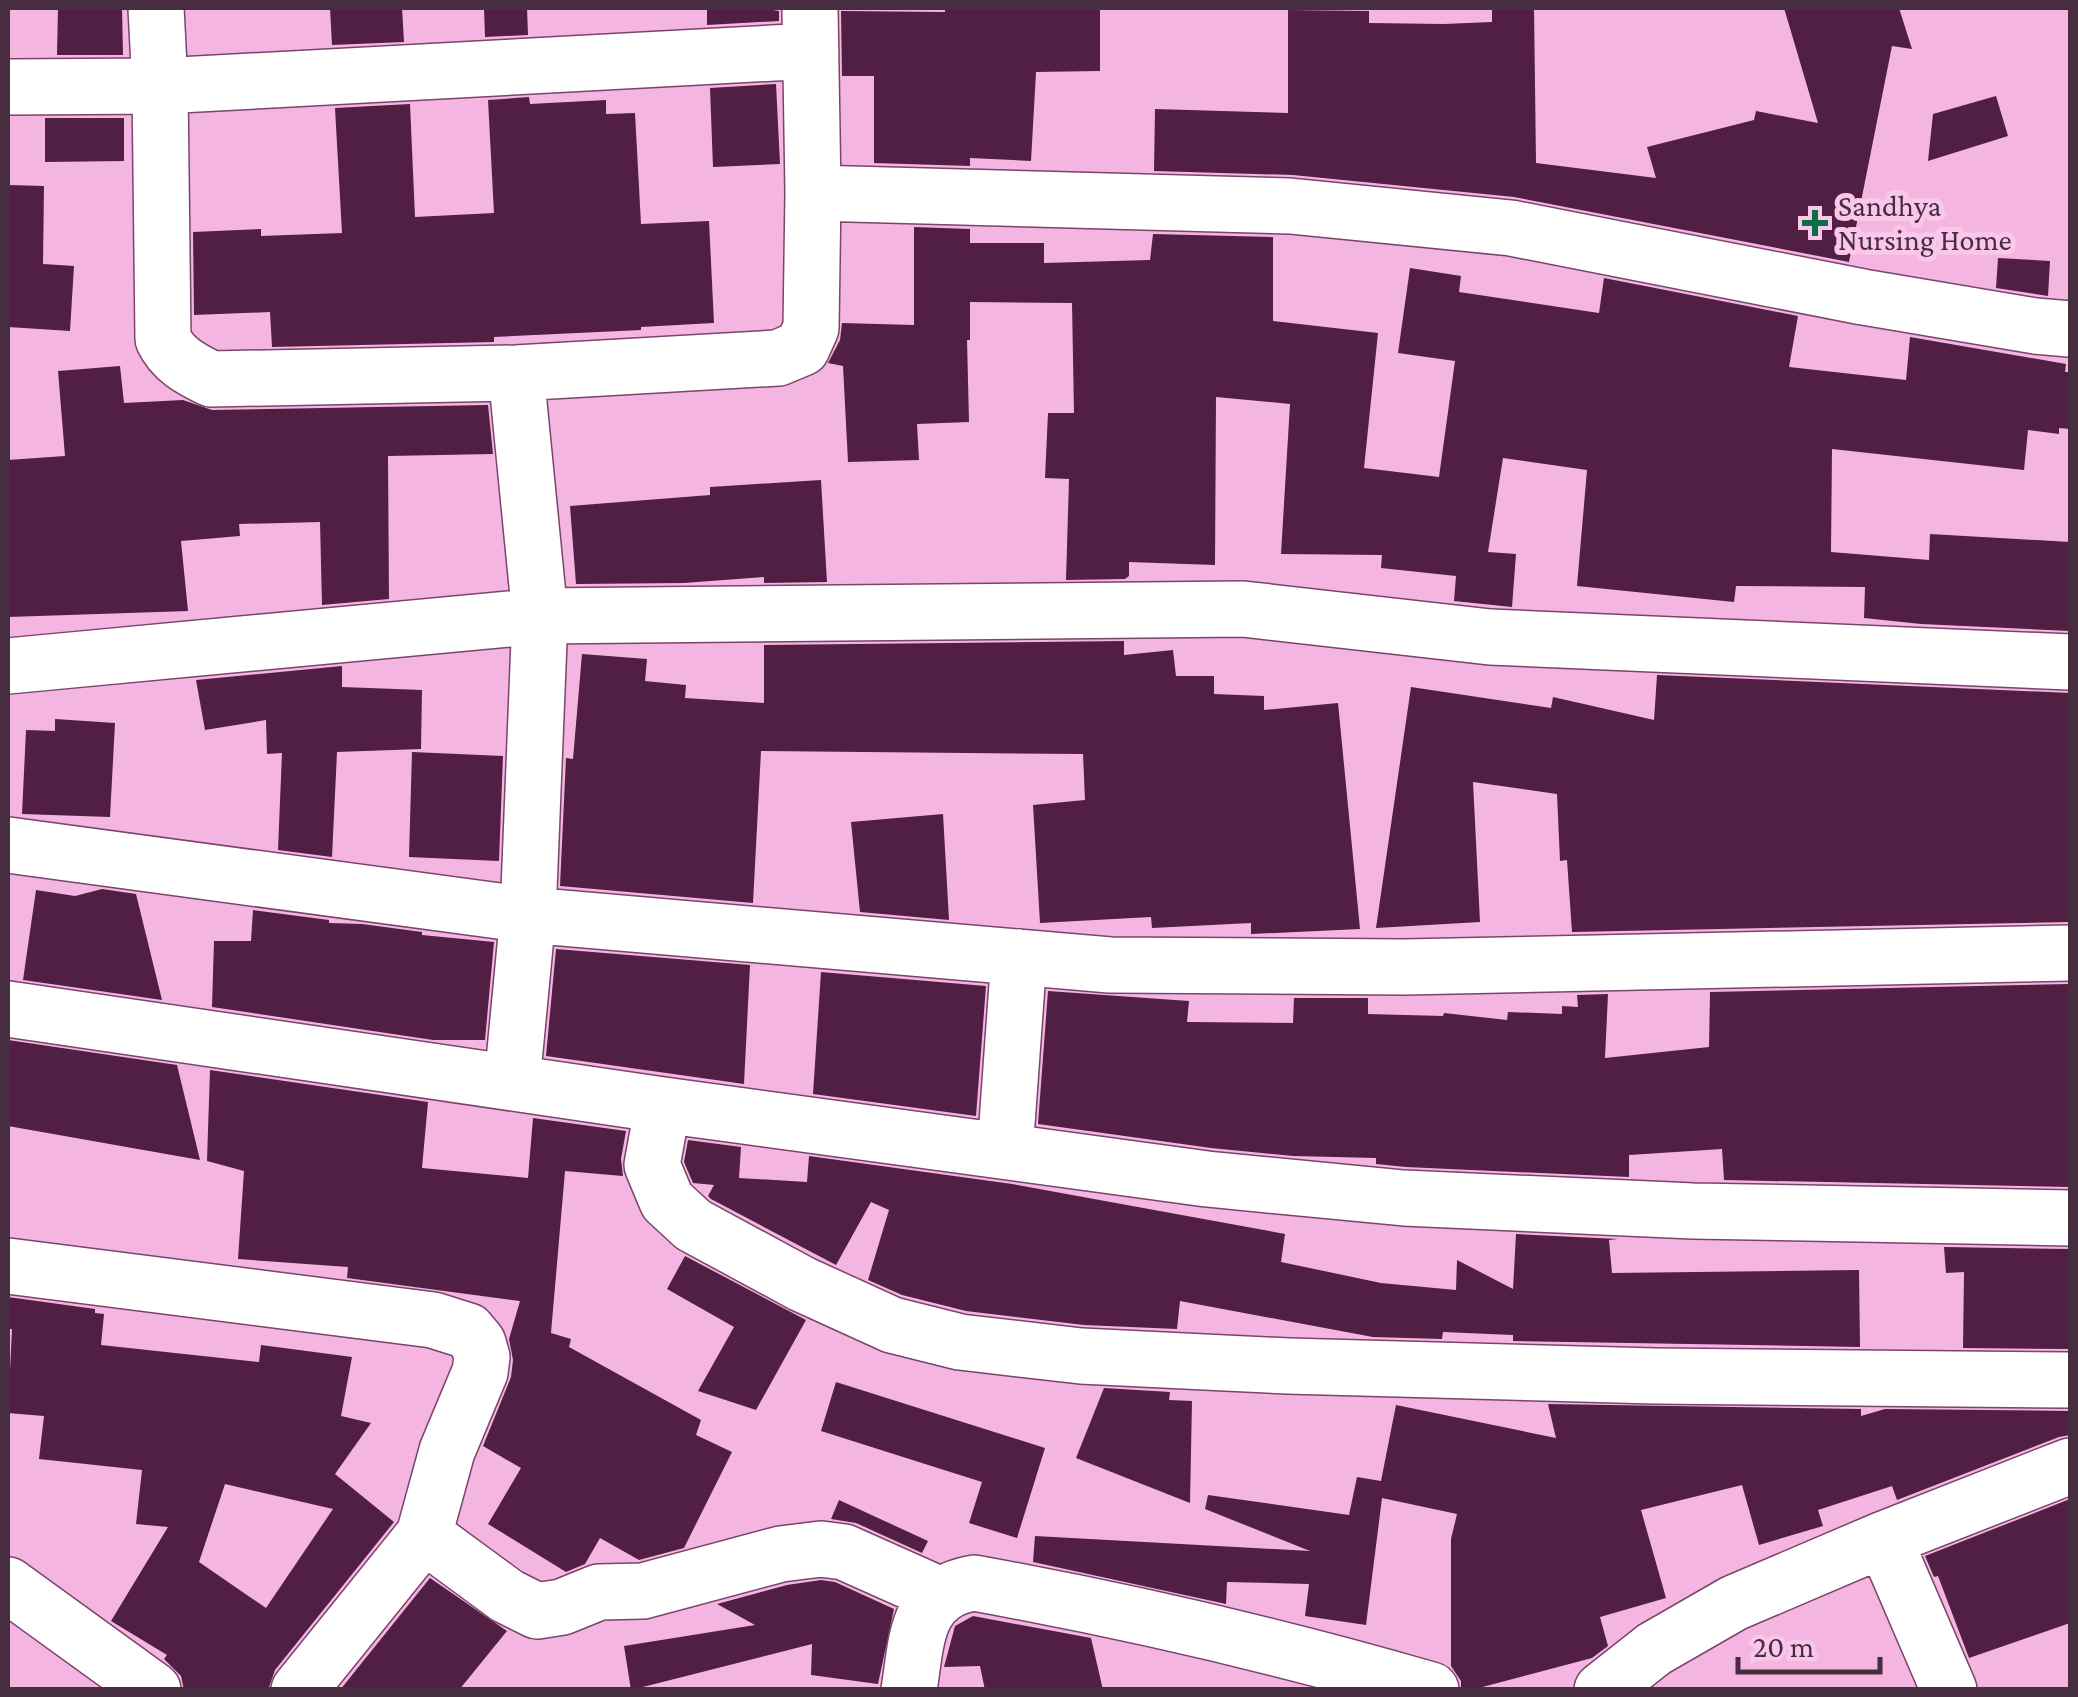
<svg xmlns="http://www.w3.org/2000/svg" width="2078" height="1697" viewBox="0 0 2078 1697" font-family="'Crimson Pro',serif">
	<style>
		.building { fill: #511e44; fill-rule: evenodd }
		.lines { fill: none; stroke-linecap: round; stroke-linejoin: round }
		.minor-casing { stroke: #7a446b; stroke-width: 58 }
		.minor { stroke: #fff; stroke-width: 55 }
		.poi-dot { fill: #0b6f45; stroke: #fac7ea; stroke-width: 4 }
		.labels { text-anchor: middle; stroke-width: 10; stroke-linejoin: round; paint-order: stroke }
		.poi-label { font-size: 30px; fill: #462d3f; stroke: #fac7ea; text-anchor: start }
	</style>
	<rect width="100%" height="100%" fill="#f5b5e1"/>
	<path class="building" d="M 58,8 L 122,8 L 123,55 L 57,55 Z
		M 330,8 L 402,8 L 404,42 L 332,45 Z
		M 484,8 L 527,8 L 528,35 L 485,37 Z
		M 707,8 L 773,8 L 773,10 L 779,11 L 779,21 L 707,25 Z
		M 945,8 L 1100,10 L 1100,71 L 1036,72 L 1031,161 L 970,158 L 970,166 L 874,163 L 874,76 L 842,76 L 841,11 L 945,12 Z
		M 1492,8 L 1534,8 L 1536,163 L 1656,178 L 1647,147 L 1754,120 L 1756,111 L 1818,123 L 1784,8 L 1899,8 L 1912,49 L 1892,46 L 1849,262 L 1514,197 L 1293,175 L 1154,171 L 1155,109 L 1288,113 L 1288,10 L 1369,11 L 1369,23 L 1444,24 L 1492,22 Z
		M 776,84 L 780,164 L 713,167 L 710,88 Z
		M 1996,96 L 2008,136 L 1928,161 L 1933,114 Z
		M 529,97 L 530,104 L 606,100 L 606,114 L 635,113 L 641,224 L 709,221 L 714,323 L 641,327 L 641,330 L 494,337 L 494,342 L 272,347 L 270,312 L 194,315 L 193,232 L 261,229 L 261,236 L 342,233 L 335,108 L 410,104 L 415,217 L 494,213 L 488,100 Z
		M 45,118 L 124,118 L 124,161 L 45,162 Z
		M 8,185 L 44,186 L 43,264 L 74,266 L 70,331 L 8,327 Z
		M 914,227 L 970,229 L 970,243 L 1044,243 L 1044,263 L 1150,260 L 1153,234 L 1273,237 L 1273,321 L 1378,333 L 1364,468 L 1439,477 L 1455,361 L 1398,353 L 1410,268 L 1461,276 L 1459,292 L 1599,313 L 1604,278 L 1798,316 L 1789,367 L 1906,380 L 1910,337 L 2066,364 L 2065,372 L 2070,372 L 2070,429 L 2059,428 L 2059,434 L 2028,430 L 2024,470 L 1832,449 L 1831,552 L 1929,560 L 1930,534 L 2070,542 L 2070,631 L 1921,624 L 1864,618 L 1865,587 L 1736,586 L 1734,602 L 1577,586 L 1587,470 L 1503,458 L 1488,552 L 1516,554 L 1512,607 L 1454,601 L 1456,576 L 1381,568 L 1382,555 L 1281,554 L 1290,404 L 1216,397 L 1215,565 L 1129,562 L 1129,576 L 1125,579 L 1066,580 L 1069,479 L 1045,478 L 1048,413 L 1074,413 L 1072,303 L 970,302 L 970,340 L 967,340 L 969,422 L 917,424 L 919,460 L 848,462 L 843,366 L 828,363 L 840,340 L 842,323 L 914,325 Z
		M 1998,258 L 2050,261 L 2048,296 L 1996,288 Z
		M 120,366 L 124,403 L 183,400 L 212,410 L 488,405 L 493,454 L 388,456 L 389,599 L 322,605 L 320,522 L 239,524 L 240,536 L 181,541 L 188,611 L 8,617 L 8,460 L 65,456 L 58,371 Z
		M 821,480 L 827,582 L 764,583 L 764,577 L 684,583 L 576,584 L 570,506 L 710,495 L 710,487 Z
		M 1124,641 L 1124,655 L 1173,650 L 1176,676 L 1214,676 L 1214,694 L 1264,696 L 1264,710 L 1338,703 L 1360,929 L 1251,934 L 1251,923 L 1152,928 L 1151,917 L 1040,923 L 1033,805 L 1085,800 L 1083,754 L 761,751 L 753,903 L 560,886 L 566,758 L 573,759 L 582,654 L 647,659 L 645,681 L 686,685 L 685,698 L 764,703 L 764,645 Z
		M 342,666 L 342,687 L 422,690 L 421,749 L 337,752 L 332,857 L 278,850 L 282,753 L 267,754 L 266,720 L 205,730 L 196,680 Z
		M 1657,675 L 2070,693 L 2070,922 L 1572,932 L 1567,860 L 1560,861 L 1557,794 L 1473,782 L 1480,922 L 1376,928 L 1411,687 L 1551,708 L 1553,697 L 1654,720 Z
		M 55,719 L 115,723 L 110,817 L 22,814 L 26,730 L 55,731 Z
		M 412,752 L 503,756 L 499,861 L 409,857 Z
		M 943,814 L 949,920 L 860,912 L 851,822 Z
		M 102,889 L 136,894 L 162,1000 L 23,980 L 36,890 L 75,896 Z
		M 253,910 L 329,920 L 329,923 L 362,924 L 422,932 L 422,935 L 494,942 L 485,1040 L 433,1040 L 212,1007 L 214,941 L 251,941 Z
		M 556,949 L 750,965 L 744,1084 L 546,1056 Z
		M 821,972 L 986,986 L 976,1116 L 813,1094 Z
		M 2070,984 L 2070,1187 L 1724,1180 L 1722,1149 L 1629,1155 L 1629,1177 L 1406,1167 L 1376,1164 L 1376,1158 L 1293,1156 L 1211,1148 L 1038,1124 L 1048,991 L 1189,1001 L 1187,1022 L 1293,1023 L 1294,998 L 1368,998 L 1368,1014 L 1443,1016 L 1444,1013 L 1507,1020 L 1508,1012 L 1562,1014 L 1562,1006 L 1578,1007 L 1577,995 L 1608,994 L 1605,1058 L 1709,1047 L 1710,992 Z
		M 8,1040 L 177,1065 L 200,1160 L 8,1126 Z
		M 210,1070 L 428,1102 L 422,1168 L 528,1178 L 533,1118 L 626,1131 L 621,1159 L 623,1176 L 565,1171 L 551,1333 L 571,1339 L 569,1347 L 701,1420 L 696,1435 L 732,1452 L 684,1548 L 639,1560 L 600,1538 L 585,1564 L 566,1572 L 488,1524 L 521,1468 L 483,1446 L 511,1377 L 513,1360 L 509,1339 L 520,1301 L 347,1278 L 348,1267 L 238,1259 L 244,1171 L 207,1161 Z
		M 688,1140 L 741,1147 L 739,1178 L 807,1182 L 809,1156 L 1012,1184 L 1285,1234 L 1281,1262 L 1381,1283 L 1456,1290 L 1457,1260 L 1513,1289 L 1516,1234 L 1618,1239 L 1609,1240 L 1612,1273 L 1859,1270 L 1860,1347 L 1513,1341 L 1513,1335 L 1443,1332 L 1442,1339 L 1373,1337 L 1180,1301 L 1177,1329 L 1084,1325 L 966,1311 L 902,1295 L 868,1280 L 889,1210 L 871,1202 L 836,1265 L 711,1199 L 708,1196 L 714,1185 L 693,1183 L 684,1162 Z
		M 1944,1247 L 2070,1249 L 2070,1349 L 1963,1348 L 1964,1272 L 1946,1273 Z
		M 685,1256 L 806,1320 L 756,1410 L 698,1391 L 734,1327 L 667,1289 Z
		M 8,1297 L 95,1309 L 95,1313 L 104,1314 L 101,1345 L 259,1362 L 261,1345 L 352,1357 L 341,1416 L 371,1423 L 335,1474 L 394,1522 L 275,1670 L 268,1690 L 184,1690 L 181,1676 L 164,1659 L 167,1655 L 111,1621 L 168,1527 L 136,1524 L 142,1470 L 39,1459 L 44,1416 L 8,1413 L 12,1329 L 8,1329 ZM 225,1484 L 333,1509 L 266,1608 L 199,1562 Z
		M 836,1382 L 1045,1448 L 1017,1538 L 969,1523 L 982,1482 L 821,1431 Z
		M 1104,1388 L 1170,1392 L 1169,1400 L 1192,1401 L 1190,1503 L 1076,1458 Z
		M 1548,1404 L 1861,1409 L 1861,1416 L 1885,1409 L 2070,1411 L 2070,1435 L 2059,1437 L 1897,1500 L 1892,1486 L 1818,1510 L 1823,1526 L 1759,1545 L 1742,1485 L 1641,1510 L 1666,1598 L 1600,1617 L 1608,1646 L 1592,1658 L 1471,1690 L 1461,1690 L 1461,1681 L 1451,1666 L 1451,1539 L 1457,1514 L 1382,1498 L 1366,1625 L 1305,1616 L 1309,1584 L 1227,1582 L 1226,1604 L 1033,1562 L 1035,1536 L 1310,1551 L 1205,1509 L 1208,1495 L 1349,1515 L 1357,1477 L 1381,1481 L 1396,1405 L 1556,1438 Z
		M 2070,1499 L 2070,1623 L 1969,1658 L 1938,1576 L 1934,1577 L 1925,1556 Z
		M 839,1500 L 928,1541 L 922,1553 L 856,1523 L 831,1519 Z
		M 430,1578 L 507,1631 L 459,1690 L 340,1690 Z
		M 821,1580 L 835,1582 L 894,1609 L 878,1684 L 811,1675 L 812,1644 L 631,1690 L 624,1646 L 755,1625 L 717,1604 L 787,1585 Z
		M 973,1616 L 1091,1638 L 1103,1690 L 985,1690 L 980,1666 L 944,1667 L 955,1626 Z"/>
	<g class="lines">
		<defs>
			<path id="minor" d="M 156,8 L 160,86 L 163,339 C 173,360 191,369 211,379 L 516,373 L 778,358 L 802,348 L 811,328 L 813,193 L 810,8
				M 8,87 L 160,86 L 811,51
				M 813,193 L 1290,206 L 1511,228 L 1863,297 L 2035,326 L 2070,329
				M 8,666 L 540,616 L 1243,609 L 1490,637 L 2070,662
				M 8,845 L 528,915 L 1110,965 L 1404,967 L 2070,953
				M 8,1009 L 663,1105 L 1207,1179 L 1404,1198 L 1693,1211 L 2070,1218
				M 512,1082 L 528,915 L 540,616 L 516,373
				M 663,1105 L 652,1165 L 667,1201 L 693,1225 L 802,1284 L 892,1325 L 960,1342 L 1081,1356 L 1288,1366 L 1655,1376 L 2070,1380
				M 1005,1151 L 1019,957
				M 8,1266 L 433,1320 L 468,1331 L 478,1343 L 482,1357 L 480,1372 L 447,1451 L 424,1535 L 299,1690
				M 424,1535 L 507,1596 L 537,1611 L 562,1607 L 599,1592 L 643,1591 L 781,1554 L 821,1549 L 844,1552 L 938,1594
				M 1884,1539 L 1949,1690
				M 8,1585 L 153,1690
				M 909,1690 C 917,1639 915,1593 974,1583 C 1128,1611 1280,1646 1431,1690
				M 1602,1690 L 1654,1649 L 1734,1603 L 1884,1539 L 2070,1466"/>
		</defs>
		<use href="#minor" class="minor-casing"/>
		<use href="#minor" class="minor"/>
	</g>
	<path class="poi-dot" d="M1810 208h10v10h10v10h-10v10h-10v-10h-10v-10h10z"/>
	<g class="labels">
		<g class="poi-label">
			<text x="1838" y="216">Sandhya<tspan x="1838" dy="34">Nursing Home</tspan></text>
		</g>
	</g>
	<rect width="2078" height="1697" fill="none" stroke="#462d3f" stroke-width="20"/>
	<path d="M1738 1657v15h142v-15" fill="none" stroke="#462d3f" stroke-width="5"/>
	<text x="1753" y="1657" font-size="30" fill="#462d3f" stroke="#fac7ea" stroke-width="8" paint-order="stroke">20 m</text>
</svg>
